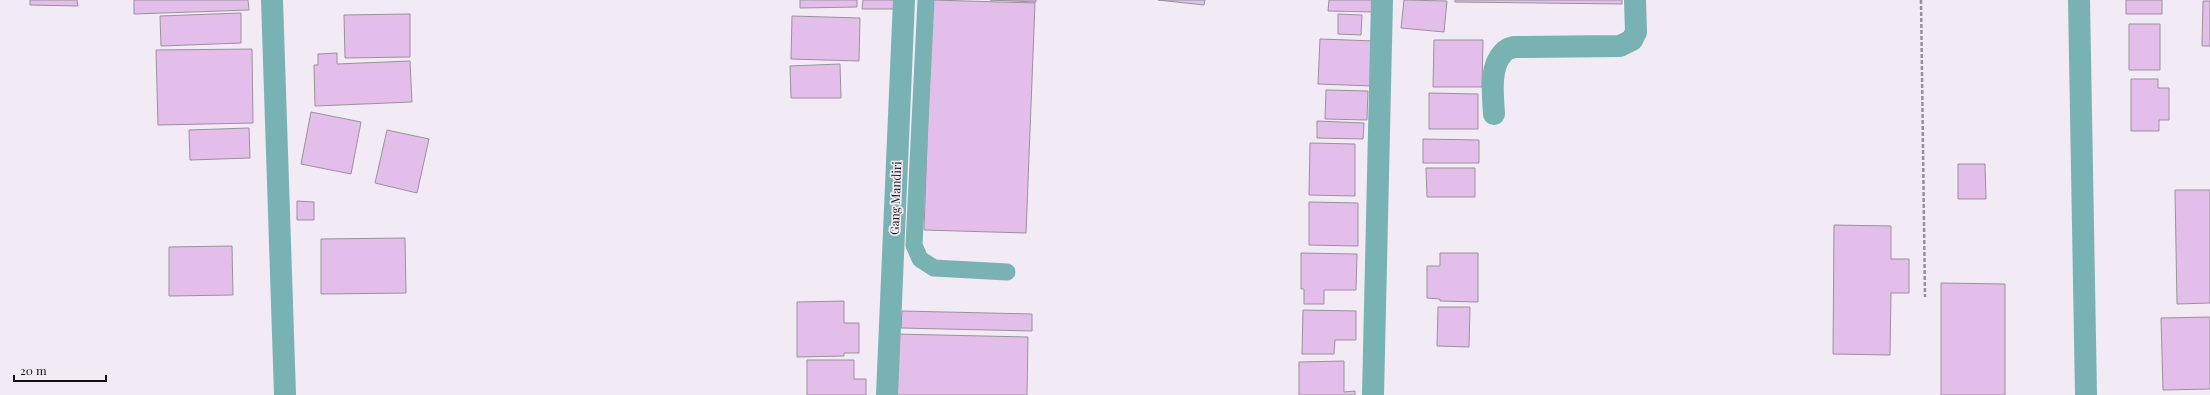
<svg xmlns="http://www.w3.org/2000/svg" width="2210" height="395" viewBox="0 0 2210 395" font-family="'Playfair Display',serif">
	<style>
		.building { fill: #e4beea; stroke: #9a929b }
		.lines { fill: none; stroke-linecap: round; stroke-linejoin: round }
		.path { stroke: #979198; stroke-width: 2.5; stroke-dasharray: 4 2; stroke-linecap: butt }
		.service { stroke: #79b2b2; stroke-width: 17 }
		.minor { stroke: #79b2b2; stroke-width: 22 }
		.labels { text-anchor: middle; stroke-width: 3.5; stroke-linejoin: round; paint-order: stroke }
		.street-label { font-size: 12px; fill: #121013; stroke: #f2eaf4 }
	</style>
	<rect width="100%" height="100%" fill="#f2eaf4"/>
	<path class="building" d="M 30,0 L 77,0 L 78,6 L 30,5 Z
		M 134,0 L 248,0 L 249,10 L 134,14 Z
		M 800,0 L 857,0 L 857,7 L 800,8 Z
		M 863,0 L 897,0 L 897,9 L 862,9 Z
		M 932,0 L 1035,3 L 1026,233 L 924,230 Z
		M 990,0 L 1036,0 L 1036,2 Z
		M 1158,0 L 1205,0 L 1204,5 Z
		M 1329,0 L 1376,0 L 1375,12 L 1328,11 Z
		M 1404,0 L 1447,1 L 1444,32 L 1401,28 Z
		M 1455,0 L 1622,0 L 1622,4 L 1455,2 Z
		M 2126,0 L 2162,0 L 2162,14 L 2126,14 Z
		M 2203,1 L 2210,1 L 2210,46 L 2202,46 Z
		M 241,13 L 241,43 L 161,46 L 160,16 Z
		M 410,14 L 410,57 L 345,58 L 344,15 Z
		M 1338,14 L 1362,15 L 1361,35 L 1338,34 Z
		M 792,16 L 860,18 L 859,61 L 791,59 Z
		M 2129,24 L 2160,24 L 2160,70 L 2129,70 Z
		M 1320,39 L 1375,41 L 1373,86 L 1318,84 Z
		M 1434,40 L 1483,40 L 1482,87 L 1433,87 Z
		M 252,49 L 253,123 L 158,125 L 156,50 Z
		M 337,53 L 337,64 L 410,61 L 412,102 L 315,106 L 314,65 L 318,65 L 318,54 Z
		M 840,64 L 841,98 L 791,98 L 790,66 Z
		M 2131,79 L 2158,79 L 2158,88 L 2169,88 L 2169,120 L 2159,120 L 2159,131 L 2131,131 Z
		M 1326,90 L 1368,91 L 1367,120 L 1325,119 Z
		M 1429,93 L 1478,94 L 1478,129 L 1429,129 Z
		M 311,112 L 361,122 L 351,174 L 301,164 Z
		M 1317,121 L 1364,123 L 1363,139 L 1317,138 Z
		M 249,128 L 250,158 L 190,160 L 189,130 Z
		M 387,130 L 429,139 L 417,193 L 375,183 Z
		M 1423,139 L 1479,140 L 1479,163 L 1423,163 Z
		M 1310,143 L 1355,144 L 1355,196 L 1309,195 Z
		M 1958,164 L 1985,164 L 1986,199 L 1958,199 Z
		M 1426,168 L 1475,168 L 1475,197 L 1427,197 Z
		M 2175,190 L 2210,190 L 2210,303 L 2177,304 Z
		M 297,201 L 314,202 L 314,220 L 297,220 Z
		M 1309,202 L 1358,203 L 1358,246 L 1309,245 Z
		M 1834,225 L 1891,226 L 1891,259 L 1909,259 L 1909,293 L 1891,293 L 1890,355 L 1833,354 Z
		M 405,238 L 406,293 L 321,294 L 321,239 Z
		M 232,246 L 233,295 L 169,296 L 169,247 Z
		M 1301,253 L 1357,254 L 1356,290 L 1324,290 L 1324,304 L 1304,304 L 1304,289 L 1301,289 Z
		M 1440,253 L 1478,253 L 1478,302 L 1440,301 L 1440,299 L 1427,298 L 1427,266 L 1440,266 Z
		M 1941,283 L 2005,284 L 2005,395 L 1941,395 Z
		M 844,301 L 844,323 L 859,323 L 859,353 L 844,353 L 844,356 L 797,357 L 797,302 Z
		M 1438,307 L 1470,307 L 1469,347 L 1437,346 Z
		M 1303,310 L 1356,311 L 1356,340 L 1335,340 L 1334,354 L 1302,354 Z
		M 902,311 L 1032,314 L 1032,331 L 901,328 Z
		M 2210,317 L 2210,389 L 2163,390 L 2161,318 Z
		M 894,334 L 1028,337 L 1027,395 L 893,395 Z
		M 807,360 L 854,360 L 854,379 L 866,379 L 866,395 L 807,395 Z
		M 1344,361 L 1344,392 L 1355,391 L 1355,395 L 1299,395 L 1299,362 Z"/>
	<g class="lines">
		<path class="path" d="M 1921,0 L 1925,297"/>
		<path class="service" d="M 926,0 L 914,245 L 920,259 L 934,268 L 1007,272"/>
		<path class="minor" d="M 272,0 L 285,395
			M 2079,0 L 2086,395
			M 1494,114 C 1493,96 1489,67 1503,53 C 1505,50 1510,48 1514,47 L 1620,46 L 1632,40 L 1636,32 L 1635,0
			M 887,395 L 904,0
			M 1373,395 L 1382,0"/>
	</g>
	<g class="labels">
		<g class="street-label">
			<text transform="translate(896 198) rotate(-88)" y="4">Gang Mandiri</text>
		</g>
	</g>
	<path d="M14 375v6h92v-6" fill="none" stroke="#121013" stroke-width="2"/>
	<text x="20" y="375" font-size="12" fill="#121013" stroke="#f2eaf4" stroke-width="3" paint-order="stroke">20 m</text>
</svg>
